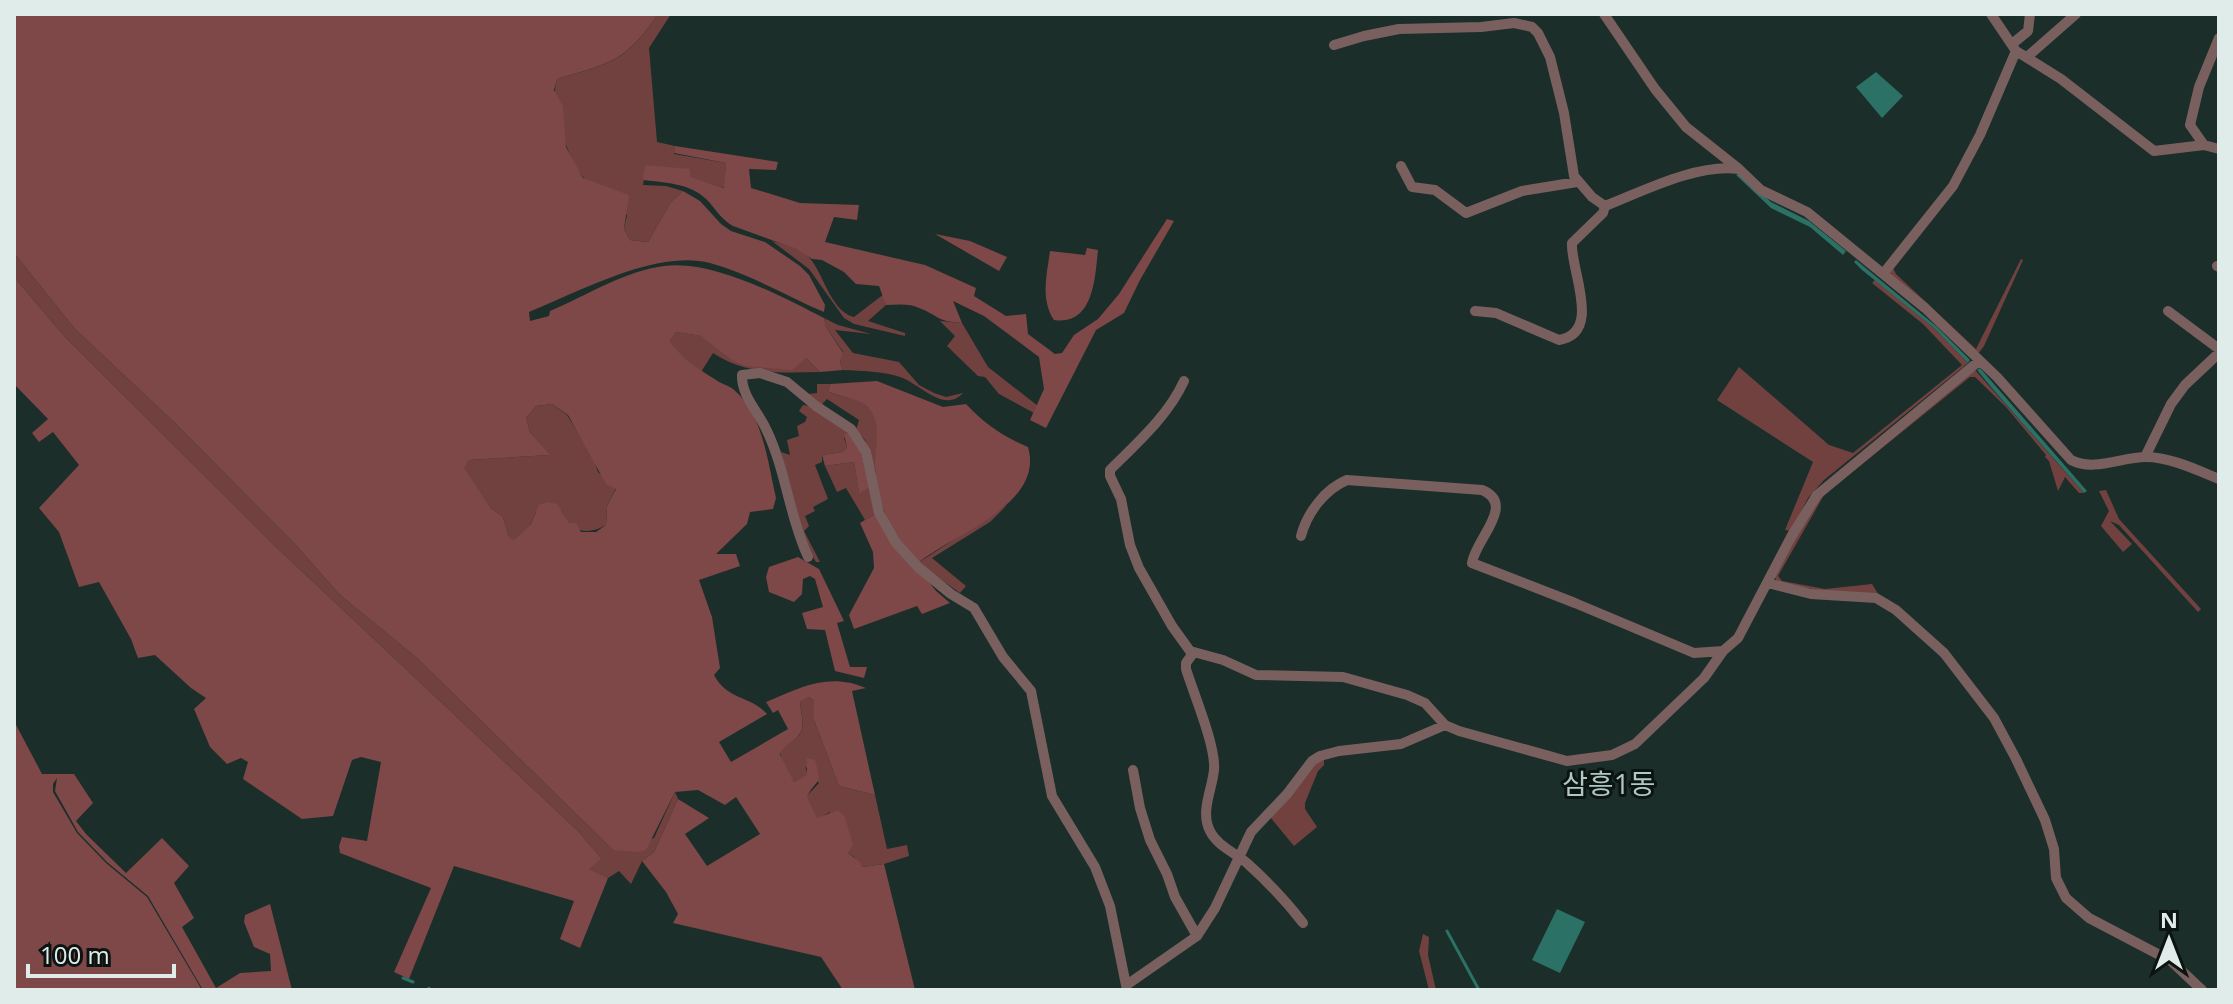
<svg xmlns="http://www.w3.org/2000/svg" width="2233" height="1004" viewBox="0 0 2233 1004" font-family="'Open Sans','Noto Sans KR',sans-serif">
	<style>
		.green { fill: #714140 }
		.forest { fill: #7d4847; fill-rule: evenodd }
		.water { fill: #2b7165 }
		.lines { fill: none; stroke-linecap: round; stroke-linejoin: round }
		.stream { stroke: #2b7165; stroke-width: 3 }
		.street { stroke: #79605e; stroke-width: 10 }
		.labels { text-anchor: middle; stroke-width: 6; stroke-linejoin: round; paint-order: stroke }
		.quarter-label { font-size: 28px; fill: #b0c7c2; stroke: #0c1412 }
	</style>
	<rect width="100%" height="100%" fill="#1b2e2a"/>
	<path class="green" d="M 658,14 L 671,14 L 649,48 L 657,142 L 675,146 L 674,154 L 726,163 L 725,188 L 646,165 L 643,185 L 666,186 L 683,191 L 671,202 L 648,242 L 630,240 L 624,229 L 627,215 C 613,203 595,192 584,178 C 567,158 549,103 557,79 C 612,63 625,62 658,14 Z
		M 772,241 C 785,245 804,249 812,261 C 824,277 832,312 854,317 L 884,294 L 886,305 L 868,321 L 905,333 L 905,336 L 854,324 L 844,318 L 809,269 Z
		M 14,253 L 75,329 L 176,424 L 296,545 L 340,595 L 417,658 L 613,850 L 654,838 L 675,792 L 678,799 L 654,852 L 642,861 L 631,884 L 619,871 L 608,878 L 588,869 L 602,859 L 578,831 L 274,545 L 65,337 L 14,277 Z
		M 2021,259 L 2023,260 L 1984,346 L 1977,355 L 1889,274 L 1892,266 L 1896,274 L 1976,349 Z
		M 1875,280 L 1934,328 L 1968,363 L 1824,480 L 1808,498 L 1791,531 L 1785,530 L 1813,462 L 1717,400 L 1739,367 L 1829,445 L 1853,453 L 1962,365 L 1923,324 L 1872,283 Z
		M 824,318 L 838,325 L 871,334 L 835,330 L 853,353 L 899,362 L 919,385 L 934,393 L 946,397 L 963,393 C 944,414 919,383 900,377 C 882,371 862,371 843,370 L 840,362 L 843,352 L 826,327 Z
		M 940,321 L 962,323 L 988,367 L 1038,406 L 1034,413 L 999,394 L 985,377 L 978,376 L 947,346 L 955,336 Z
		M 676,332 L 702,336 L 731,360 L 806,358 L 820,372 C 782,373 746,375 713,353 L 701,372 L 681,358 L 670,341 Z
		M 1975,370 L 2084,493 L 2079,493 L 2065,477 L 2058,491 L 2049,461 L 2045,457 L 2046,455 L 2006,407 L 1975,377 L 1970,377 L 1824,495 L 1778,576 L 1782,581 L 1825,589 L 1872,584 L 1882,600 L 1787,585 L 1776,580 L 1775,577 L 1816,498 Z
		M 817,384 L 830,384 L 828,391 C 840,398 853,397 865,403 C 884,414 875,452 875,470 L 865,440 L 856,430 L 859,420 L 827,399 L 821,405 L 808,394 L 817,393 Z
		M 552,404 L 567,415 L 593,457 L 598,472 L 616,488 L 607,506 L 606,525 C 588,536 569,532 562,511 L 536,512 L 531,524 L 514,541 L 509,537 L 503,517 L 491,508 L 463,468 L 469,460 L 549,455 L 530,432 L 526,418 L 536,406 Z
		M 803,405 L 810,406 L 851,433 L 844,438 L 847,447 L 843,452 L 822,455 L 822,462 L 815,465 L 828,499 L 813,507 L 815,511 L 805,516 L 809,526 L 804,531 L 820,562 L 816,562 L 802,538 L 781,452 L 790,455 L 787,440 L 799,436 L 797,426 L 805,422 L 807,417 L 799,411 Z
		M 854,462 L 859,492 L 869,488 L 875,514 L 865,520 L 846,488 L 837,492 L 825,466 Z
		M 2106,490 L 2119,519 L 2201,609 L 2198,612 L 2119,525 L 2110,521 L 2132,544 L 2123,552 L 2101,526 L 2109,511 L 2099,491 Z
		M 1007,505 L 990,522 L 932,558 L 966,586 L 960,593 L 918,563 Z
		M 809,697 L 814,701 L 814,720 L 839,786 L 875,795 L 887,849 L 907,845 L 909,856 L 884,864 L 862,867 L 854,857 L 848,853 L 830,812 L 817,819 L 806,797 L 819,783 L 805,766 L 808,775 L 794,782 C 788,773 774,757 784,746 C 788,741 797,739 800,734 C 806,726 800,710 800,700 Z
		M 1324,759 L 1324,765 L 1318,771 L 1305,803 L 1305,809 L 1317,827 L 1294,846 L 1270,817 L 1313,764 Z
		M 1423,934 L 1429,937 L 1428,955 L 1436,990 L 1429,990 L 1419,951 Z"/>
	<path class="forest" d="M 14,14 L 658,14 C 625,62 611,63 557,79 L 554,90 L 563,106 L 566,147 L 583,178 L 629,195 L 624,229 L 630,240 L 648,242 L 671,202 L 683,191 L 700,201 L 721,224 L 731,231 L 765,242 L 800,266 L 809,275 L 825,305 L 824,312 C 786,296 750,274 710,263 C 656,249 579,292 529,312 L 530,321 L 549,316 L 550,311 C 586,296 624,271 664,266 C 712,259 781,296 824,318 L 826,327 L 843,353 L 840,362 L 843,370 L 820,372 L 806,358 L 792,370 L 746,366 L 731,360 L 701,336 L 676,332 L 670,341 C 684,362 698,368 716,380 C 721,384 728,385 733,389 C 763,413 768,463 776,498 L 773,509 L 750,512 L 747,524 L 716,554 L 736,554 L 740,566 L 699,580 L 712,617 L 720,668 L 714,675 C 728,701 750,695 767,714 L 719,742 L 731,762 L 788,729 L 778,710 L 773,713 L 766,702 C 801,687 829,672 866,688 L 852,691 L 875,795 L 839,786 L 814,720 L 814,701 L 809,697 L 800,701 C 800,710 804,720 802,729 C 799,741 783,743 780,755 L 794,782 L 807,775 L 807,758 L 815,760 C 823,787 817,777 807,797 L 817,818 L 838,810 L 845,817 L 853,845 L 848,853 L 860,862 L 862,867 L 884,864 L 915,990 L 843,990 L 821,957 L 673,923 L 678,914 L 666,892 L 642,861 L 654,852 L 678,799 L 709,818 L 685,834 L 707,866 L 760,834 L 736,797 L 725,805 L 698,790 L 675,792 L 646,850 L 637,852 L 613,850 L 417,658 L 340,595 L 296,545 L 176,424 L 75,329 L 14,253 ZM 552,404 L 568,415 L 606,484 L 616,489 L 607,506 L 606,525 L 596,532 L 581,532 L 576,523 L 569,523 L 557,504 L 548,502 L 539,505 L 531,524 L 514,540 L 509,537 L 503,517 L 491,508 L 464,468 L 469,460 L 550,455 L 530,432 L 526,418 L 536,406 Z
		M 675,146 L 778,162 L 776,170 L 749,169 L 751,188 L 800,203 L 859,205 L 857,220 L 834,217 L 825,242 L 925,265 L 976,288 L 974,296 L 1006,316 L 1026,314 L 1028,334 L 1055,354 L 1062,353 L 1074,335 L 1098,319 L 1119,294 L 1167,219 L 1174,221 L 1140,280 L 1124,313 L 1096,330 L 1046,428 L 1030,420 L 1044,389 L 1039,357 L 984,316 L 953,301 L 962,323 C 935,321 940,316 919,308 C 909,303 897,305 886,305 L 879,286 L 856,284 L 844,272 L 822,260 L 812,259 L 796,249 L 733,226 C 723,220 717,212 710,203 C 693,183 667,183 643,180 L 645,165 L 690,169 L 690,177 L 724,188 L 726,163 L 674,153 Z
		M 935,234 L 970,241 L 1007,257 L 999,271 Z
		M 1087,248 L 1098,250 C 1095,277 1094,326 1054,320 C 1040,299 1047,274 1050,251 L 1085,255 Z
		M 14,277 L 65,337 L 274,545 L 578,831 L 602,859 L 589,869 L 608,878 L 580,948 L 560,939 L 574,901 L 454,866 L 409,979 L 394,972 L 431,888 L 340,853 L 339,846 L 342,837 L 367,841 L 381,762 L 361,757 L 352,760 L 333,816 L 302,819 L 243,779 L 248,762 L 241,758 L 227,764 L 210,747 L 194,709 L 206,698 L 191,688 L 155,655 L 138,658 L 131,639 L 99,582 L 79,587 L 59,532 L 39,508 L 79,465 L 53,432 L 39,442 L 32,433 L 48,419 L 14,384 Z
		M 877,381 L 943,407 L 966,404 C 985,424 1002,436 1028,447 C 1045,505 953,534 918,563 C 891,535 878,507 875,468 C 874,450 883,423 868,407 C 860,398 840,398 828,391 L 830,384 Z
		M 851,433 L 860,447 L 869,488 L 859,493 L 854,462 L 825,466 L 822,455 L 843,452 L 847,447 L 844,434 Z
		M 875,514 L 936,591 L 950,603 L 922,614 L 917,606 L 854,629 L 849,615 L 874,568 L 873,552 L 860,523 Z
		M 798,557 L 819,569 L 844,621 L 837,623 L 850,667 L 867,667 L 864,678 L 835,671 L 825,630 L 807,629 L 802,613 L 823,607 L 815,579 L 810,576 L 803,579 L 802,594 L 794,602 L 769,592 L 766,577 L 769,567 Z
		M 14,721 L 42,774 L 74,774 L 93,803 L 76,821 L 86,834 L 126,873 L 162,838 L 189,866 L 174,883 L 194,918 L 182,927 L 216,988 L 240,973 L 271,971 L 270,954 L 254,947 L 244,922 L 245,915 L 270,904 L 292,990 L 203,990 L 148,896 L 107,862 L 78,832 L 55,791 L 57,778 L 53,784 L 53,792 L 77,833 L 106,863 L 147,897 L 202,990 L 14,990 Z"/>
	<path class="water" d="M 1876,72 L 1903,96 L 1882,118 L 1856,87 Z
		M 1739,174 L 1771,202 L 1809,221 L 1846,251 L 1843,255 L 1810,227 L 1771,208 L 1736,175 Z
		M 1856,260 L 1936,326 L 1970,360 L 1968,363 L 1934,328 L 1862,270 L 1854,262 Z
		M 1980,368 L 2087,491 L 2084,493 C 2049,452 2011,412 1977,370 Z
		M 1557,909 L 1585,922 L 1560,973 L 1532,960 Z"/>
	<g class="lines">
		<path class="stream" d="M 1447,931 L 1479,990
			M 403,978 L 413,982
			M 429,988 L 431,990"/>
		<path class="street" d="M 1604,14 L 1655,89 L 1686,127 L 1739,169
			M 1991,14 L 2016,51 L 2061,79 L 2154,151 L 2204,145 L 2219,149
			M 2012,44 L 2028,31 L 2030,14
			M 1334,45 L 1364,36 L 1399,29 L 1481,27 L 1514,23 L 1532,27 L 1538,33 L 1550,57 L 1564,113 L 1574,176 L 1592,197 L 1605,206
			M 2027,57 L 2076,14
			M 2204,145 L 2190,125 L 2199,87 L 2219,38
			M 1401,166 L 1412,187 L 1435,190 L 1466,213 L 1522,191 L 1577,182
			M 2217,266 L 2219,267
			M 1883,274 L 1953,186 L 1980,135 L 2016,51
			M 1475,311 L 1496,313 L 1559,340 C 1603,333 1570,269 1572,243 L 1603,213 L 1605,206 C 1643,191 1698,163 1739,169 L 1761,190 L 1807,212 L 1925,308 L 1997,377 L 2071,460 C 2094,472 2121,457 2146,457 C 2170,457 2197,470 2219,479
			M 2168,311 L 2219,349
			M 1184,381 C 1168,416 1137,443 1110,470 L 1110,476 L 1121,499 L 1130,545 L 1139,568 L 1172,626 L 1190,651 L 1223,660 L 1256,675 L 1343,677 L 1407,695 L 1425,703 L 1445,725 L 1459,731 L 1567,761 L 1612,755 L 1635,744 L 1704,678 L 1723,651 L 1738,638 L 1791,537 L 1817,495 L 1979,361
			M 2145,457 L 2171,404 L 2185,385 L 2219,353
			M 1301,536 C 1307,513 1325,489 1347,480 L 1482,490 C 1517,504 1475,540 1472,563 L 1575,603 L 1694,653 L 1723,651
			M 808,557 C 789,516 786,471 767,431 C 759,412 741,396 742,375 L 760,373 L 787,382 L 816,406 L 851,429 L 866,452 L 879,513 L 896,543 L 919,568 L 951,594 L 974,608 L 1003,657 L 1031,691 L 1052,796 L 1095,867 L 1110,906 L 1127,990
			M 1768,583 L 1811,594 L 1876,598 L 1896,610 L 1944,653 L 1994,718 L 2016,759 L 2045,820 L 2054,849 L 2056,878 L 2066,898 L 2089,918 L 2171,961 L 2202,990
			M 1194,652 L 1186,663 L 1186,669 C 1194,695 1216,746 1214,770 C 1212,790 1200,812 1210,831 C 1217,846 1236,853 1248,864 C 1268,882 1286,901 1303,923
			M 1133,770 L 1140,808 L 1150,840 L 1167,874 L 1175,897 L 1197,936
			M 1128,984 L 1197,936 L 1215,908 L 1251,832 L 1287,794 L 1312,761 L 1320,756 L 1339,751 L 1401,744 L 1445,725"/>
	</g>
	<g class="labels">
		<g class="quarter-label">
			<text x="1609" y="794">삼흥1동</text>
		</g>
	</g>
	<rect width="2233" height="1004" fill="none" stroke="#e0ece9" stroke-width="32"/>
	<g transform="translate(2169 940)" stroke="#0c1412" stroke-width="6" paint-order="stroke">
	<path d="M0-6L14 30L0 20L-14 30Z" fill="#e0ece9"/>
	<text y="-12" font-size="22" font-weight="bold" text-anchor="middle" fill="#e0ece9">N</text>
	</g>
	<path d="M28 964v12h146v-12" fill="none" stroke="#e0ece9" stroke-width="4"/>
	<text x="40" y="964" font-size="24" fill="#e0ece9" stroke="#0c1412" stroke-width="6" paint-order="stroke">100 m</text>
</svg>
